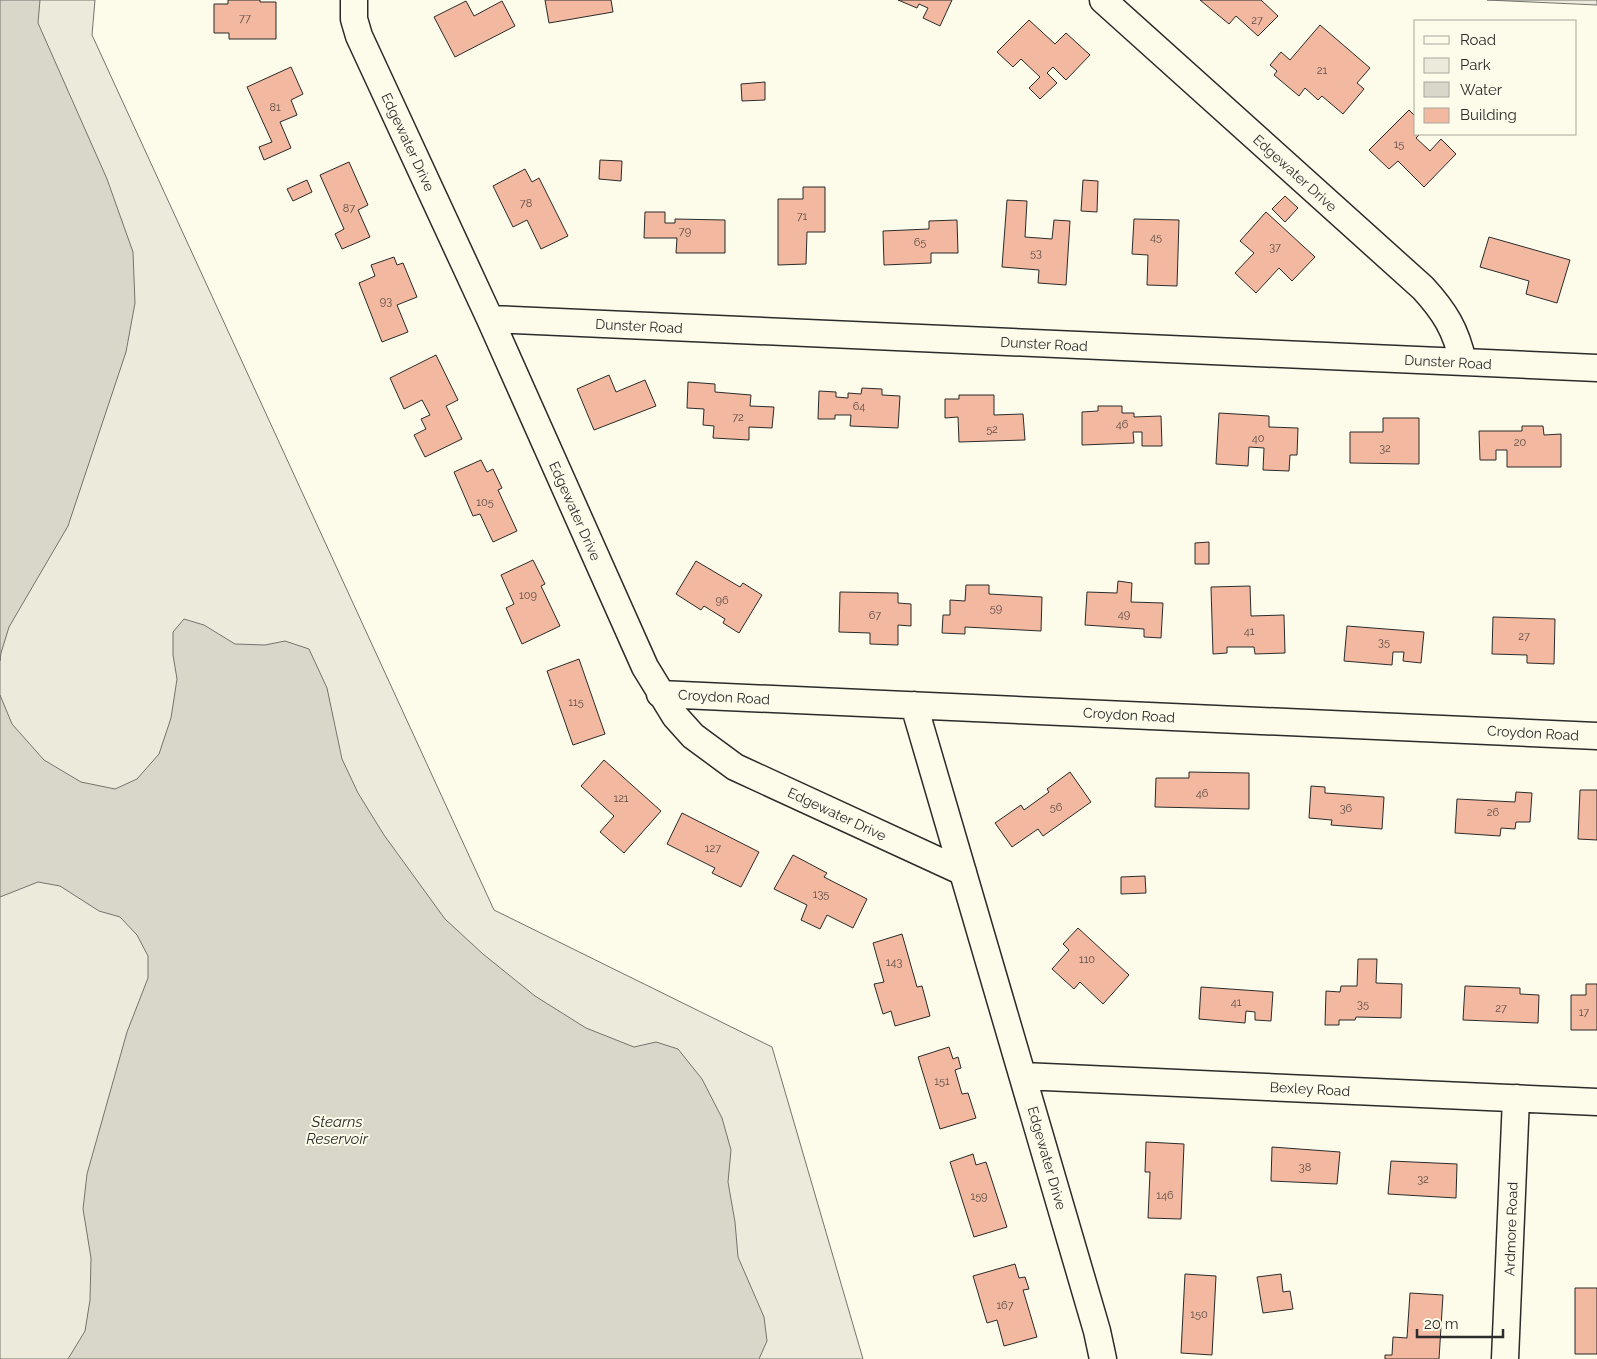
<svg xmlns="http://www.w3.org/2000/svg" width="1597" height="1359" viewBox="0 0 1597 1359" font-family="Raleway,sans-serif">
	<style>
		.green { fill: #ecebdb; stroke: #74746e }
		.water { fill: #d8d7c9; stroke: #74746e }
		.building { fill: #f2b8a0; stroke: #2b2b2b }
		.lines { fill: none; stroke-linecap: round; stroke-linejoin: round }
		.street-casing { stroke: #2b2b2b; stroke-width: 29 }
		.street { stroke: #fdfbea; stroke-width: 26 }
		.labels { text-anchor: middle; stroke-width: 4; stroke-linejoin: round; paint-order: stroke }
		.number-label { font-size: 11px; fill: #5d4e48 }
		.street-label { font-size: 14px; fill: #2b2b2b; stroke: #fdfbea }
		.water-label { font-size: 15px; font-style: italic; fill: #2b2b2b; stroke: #fdfbea }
	</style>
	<rect width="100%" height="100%" fill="#fdfbea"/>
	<path class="green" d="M 0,0 L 95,0 L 92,35 L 494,910 L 772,1047 L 863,1359 L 0,1359 Z
		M 1487,0 L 1597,0 L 1597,5 Z"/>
	<path class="water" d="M 0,0 L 40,0 L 38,23 L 107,179 L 133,252 L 135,303 L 126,352 L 68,526 L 9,627 L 1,653 L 0,661 Z
		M 184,619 L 204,625 L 235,644 L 265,645 L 285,641 L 309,649 L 327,688 L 342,759 L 358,793 L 384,835 L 445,919 L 483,954 L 535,996 L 586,1028 L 634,1047 L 656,1042 L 678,1049 L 702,1079 L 722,1118 L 731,1150 L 728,1182 L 735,1222 L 738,1257 L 764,1317 L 767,1341 L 759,1359 L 68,1359 L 85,1331 L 90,1300 L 91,1258 L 83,1209 L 87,1174 L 127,1032 L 148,978 L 148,956 L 137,935 L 120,917 L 99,911 L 60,886 L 38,882 L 0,897 L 0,695 L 12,724 L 44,760 L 81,782 L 115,789 L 137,779 L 159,754 L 171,718 L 177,679 L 173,655 L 173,632 Z"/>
	<path class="building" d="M 228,0 L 260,0 L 260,2 L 276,2 L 276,39 L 229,39 L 229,33 L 214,33 L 214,4 L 228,4 Z
		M 545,0 L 611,0 L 613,12 L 549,23 Z
		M 898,0 L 952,0 L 940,26 L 923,18 L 928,8 L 919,4 L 917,8 Z
		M 1200,0 L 1261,0 L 1278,16 L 1258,36 L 1236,16 L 1229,24 Z
		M 466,1 L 474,16 L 502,1 L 515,26 L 455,57 L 434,17 Z
		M 1029,20 L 1055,44 L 1066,33 L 1090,55 L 1066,80 L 1053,67 L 1047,73 L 1057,83 L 1040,99 L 1029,88 L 1040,77 L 1021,59 L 1013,67 L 997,52 Z
		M 1320,25 L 1370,68 L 1357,83 L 1364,89 L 1343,114 L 1322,96 L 1318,100 L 1305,88 L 1299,96 L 1274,75 L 1277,71 L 1270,65 L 1281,52 L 1290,60 Z
		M 291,67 L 303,94 L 291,100 L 297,115 L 280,122 L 291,148 L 264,160 L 259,147 L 272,142 L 247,87 Z
		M 765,82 L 765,100 L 742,101 L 741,84 Z
		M 1409,110 L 1416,117 L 1416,134 L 1420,134 L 1416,138 L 1430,151 L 1441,139 L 1456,154 L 1424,187 L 1398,161 L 1389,169 L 1369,150 Z
		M 600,160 L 622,161 L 621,181 L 599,179 Z
		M 349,162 L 368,205 L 358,210 L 370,237 L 342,249 L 335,234 L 344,229 L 320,175 Z
		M 525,169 L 532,182 L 539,178 L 568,236 L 541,249 L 527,220 L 513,227 L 493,186 Z
		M 307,180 L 312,192 L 293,201 L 287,189 Z
		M 1083,180 L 1098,181 L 1097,212 L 1081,211 Z
		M 803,187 L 825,187 L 825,232 L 807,232 L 806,264 L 778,265 L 778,199 L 803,199 Z
		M 1285,196 L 1298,208 L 1285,222 L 1272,209 Z
		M 1007,200 L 1027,201 L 1025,237 L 1052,239 L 1054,220 L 1070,221 L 1066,285 L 1038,283 L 1039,270 L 1002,267 Z
		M 645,212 L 665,212 L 665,223 L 675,223 L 675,219 L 725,220 L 725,253 L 676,253 L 677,238 L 644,238 Z
		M 1266,212 L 1315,257 L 1292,281 L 1279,268 L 1256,293 L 1235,273 L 1254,253 L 1240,241 Z
		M 1134,219 L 1179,220 L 1177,286 L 1147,285 L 1148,255 L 1132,254 Z
		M 957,220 L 958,253 L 931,253 L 931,263 L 884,265 L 883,231 L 929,229 L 929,221 Z
		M 1489,237 L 1570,260 L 1557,303 L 1526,294 L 1529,281 L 1480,267 Z
		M 394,257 L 397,265 L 403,263 L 417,297 L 397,305 L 408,332 L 382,342 L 359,283 L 375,276 L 371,265 Z
		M 436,355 L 458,400 L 446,406 L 462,439 L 425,457 L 414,435 L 426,429 L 421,419 L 430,415 L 422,400 L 404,409 L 390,378 Z
		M 609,375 L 616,392 L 645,380 L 656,406 L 594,430 L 577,389 Z
		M 688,382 L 715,384 L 715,392 L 751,395 L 750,406 L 774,407 L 772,428 L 749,427 L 749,440 L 713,438 L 714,426 L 703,425 L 704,409 L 687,408 Z
		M 862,388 L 882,389 L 882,395 L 900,396 L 898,428 L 850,426 L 851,415 L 835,415 L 835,419 L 818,419 L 819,391 L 836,392 L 836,397 L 848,398 L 848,393 L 861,394 Z
		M 959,395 L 994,395 L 994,415 L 1023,414 L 1025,440 L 959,442 L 958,417 L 945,418 L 945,399 L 959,399 Z
		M 1098,406 L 1122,406 L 1122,413 L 1134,413 L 1134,417 L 1161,416 L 1162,446 L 1142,446 L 1142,432 L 1133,432 L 1134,443 L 1082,445 L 1082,412 L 1098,411 Z
		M 1219,413 L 1269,416 L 1269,427 L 1298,428 L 1297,455 L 1290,455 L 1289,471 L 1263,470 L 1264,448 L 1249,447 L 1248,466 L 1216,464 Z
		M 1383,418 L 1419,418 L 1419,464 L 1350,463 L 1350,432 L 1383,432 Z
		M 1522,426 L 1543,426 L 1544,435 L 1561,434 L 1561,467 L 1507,467 L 1507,450 L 1496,450 L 1496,460 L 1480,460 L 1479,431 L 1522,431 Z
		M 481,460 L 487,472 L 493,469 L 502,488 L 498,490 L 517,531 L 493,542 L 480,514 L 473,516 L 454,472 Z
		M 1209,542 L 1209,564 L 1195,564 L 1195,543 Z
		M 533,560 L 545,584 L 541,586 L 560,626 L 522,644 L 506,608 L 514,604 L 501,575 Z
		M 696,561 L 740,587 L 743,583 L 762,595 L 739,633 L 723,623 L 725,619 L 704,606 L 701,610 L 676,594 Z
		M 1118,581 L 1132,583 L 1131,602 L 1163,603 L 1161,638 L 1144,637 L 1144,629 L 1085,625 L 1087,592 L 1117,593 Z
		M 966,585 L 989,585 L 989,594 L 1042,597 L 1041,631 L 965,627 L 965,634 L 942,633 L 943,615 L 950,615 L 950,600 L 965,601 Z
		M 1250,586 L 1251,616 L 1284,615 L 1285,653 L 1255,654 L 1254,647 L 1227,647 L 1227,653 L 1213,654 L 1211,587 Z
		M 840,592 L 898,593 L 898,603 L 911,604 L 911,626 L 898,625 L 898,645 L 870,644 L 870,633 L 839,632 Z
		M 1493,617 L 1555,619 L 1554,664 L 1527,663 L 1527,655 L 1492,654 Z
		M 1347,626 L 1424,632 L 1421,663 L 1403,661 L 1404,652 L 1393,652 L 1392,665 L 1344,661 Z
		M 579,659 L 605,734 L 573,745 L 547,671 Z
		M 604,760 L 661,811 L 624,853 L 600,832 L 614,816 L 581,786 Z
		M 1070,772 L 1091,802 L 1043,836 L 1038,829 L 1012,847 L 995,823 L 1021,805 L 1024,810 L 1049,792 L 1047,789 Z
		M 1189,772 L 1249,773 L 1249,809 L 1155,807 L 1156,778 L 1189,778 Z
		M 1311,786 L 1325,787 L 1325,793 L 1384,797 L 1382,829 L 1331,825 L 1332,820 L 1309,818 Z
		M 1580,790 L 1597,790 L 1597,840 L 1578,839 Z
		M 1516,792 L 1532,793 L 1530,822 L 1516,822 L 1515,829 L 1501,828 L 1500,836 L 1455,833 L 1457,799 L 1515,802 Z
		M 682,813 L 759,852 L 741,887 L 712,873 L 715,868 L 667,844 Z
		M 793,855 L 827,873 L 824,877 L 867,899 L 853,928 L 827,915 L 820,929 L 801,920 L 807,905 L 774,889 Z
		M 1145,876 L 1146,893 L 1121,894 L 1121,877 Z
		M 1078,928 L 1129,975 L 1103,1004 L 1080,982 L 1074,989 L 1052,969 L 1069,950 L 1063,944 Z
		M 902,934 L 917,987 L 922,986 L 930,1016 L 895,1026 L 891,1011 L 883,1014 L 874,984 L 884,982 L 873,943 Z
		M 1358,959 L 1377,959 L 1376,983 L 1402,984 L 1401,1018 L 1356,1017 L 1355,1020 L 1339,1020 L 1339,1025 L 1325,1025 L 1326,991 L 1340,992 L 1341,986 L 1357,986 Z
		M 1586,984 L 1597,984 L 1597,1030 L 1571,1030 L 1571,995 L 1586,995 Z
		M 1465,986 L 1520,988 L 1520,994 L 1539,995 L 1538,1023 L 1463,1020 Z
		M 1201,987 L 1273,992 L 1271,1021 L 1255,1020 L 1255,1012 L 1246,1011 L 1245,1023 L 1199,1019 Z
		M 949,1047 L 953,1059 L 958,1057 L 961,1068 L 955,1070 L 962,1094 L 968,1093 L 976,1118 L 940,1129 L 918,1057 Z
		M 1146,1142 L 1184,1144 L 1181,1219 L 1148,1218 L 1150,1172 L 1145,1172 Z
		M 1272,1147 L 1340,1152 L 1337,1184 L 1271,1181 Z
		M 973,1154 L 976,1165 L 986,1162 L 1007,1227 L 974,1237 L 950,1162 Z
		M 1391,1161 L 1457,1164 L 1456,1198 L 1388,1194 Z
		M 1015,1264 L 1019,1278 L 1025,1277 L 1029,1289 L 1023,1290 L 1037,1337 L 1004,1346 L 997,1320 L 987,1323 L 973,1276 Z
		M 1185,1274 L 1216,1276 L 1212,1355 L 1181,1353 Z
		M 1281,1274 L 1283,1292 L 1290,1291 L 1293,1309 L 1263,1313 L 1257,1277 Z
		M 1575,1288 L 1597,1288 L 1597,1354 L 1575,1354 Z
		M 1410,1293 L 1443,1295 L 1439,1359 L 1385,1359 L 1385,1355 L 1392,1355 L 1393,1337 L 1407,1338 Z"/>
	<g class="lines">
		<defs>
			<path id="street" d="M 354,0 L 354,19 L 359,36 L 490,319 L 645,667 L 675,716 L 693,736 L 735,767 L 963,872
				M 1103,0 L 1423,288 C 1445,312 1456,330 1463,362
				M 490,319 L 1597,368
				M 660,694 L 1597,736
				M 914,705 L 1097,1331 L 1103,1359
				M 1023,1076 L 1597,1102
				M 1505,1359 L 1516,1098"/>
		</defs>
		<use href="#street" class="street-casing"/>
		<use href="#street" class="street"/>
	</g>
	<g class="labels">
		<g class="number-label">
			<text x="245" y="22">77</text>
			<text x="1257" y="24">27</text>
			<text x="1322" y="74">21</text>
			<text x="275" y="111">81</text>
			<text x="1399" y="148">15</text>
			<text x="526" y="207">78</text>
			<text x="349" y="212">87</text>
			<text x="802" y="220">71</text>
			<text x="685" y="235">79</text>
			<text x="1156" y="241">45</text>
			<text x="920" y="246">65</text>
			<text x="1275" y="251">37</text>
			<text x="1036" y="257">53</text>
			<text x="386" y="305">93</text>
			<text x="859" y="410">64</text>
			<text x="738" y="421">72</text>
			<text x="1122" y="428">46</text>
			<text x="992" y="433">52</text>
			<text x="1258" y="442">40</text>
			<text x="1520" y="446">20</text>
			<text x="1385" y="452">32</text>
			<text x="485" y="506">105</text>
			<text x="528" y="599">109</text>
			<text x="722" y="604">96</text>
			<text x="996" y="612">59</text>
			<text x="1124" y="618">49</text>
			<text x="875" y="619">67</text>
			<text x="1249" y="635">41</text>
			<text x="1524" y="640">27</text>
			<text x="1384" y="646">35</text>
			<text x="576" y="706">115</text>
			<text x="1202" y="797">46</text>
			<text x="621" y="802">121</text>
			<text x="1056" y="811">56</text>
			<text x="1346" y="812">36</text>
			<text x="1493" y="816">26</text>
			<text x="713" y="852">127</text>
			<text x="821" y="898">135</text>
			<text x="1087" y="963">110</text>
			<text x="894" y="966">143</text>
			<text x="1236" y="1006">41</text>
			<text x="1363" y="1008">35</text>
			<text x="1501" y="1012">27</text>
			<text x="1584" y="1016">17</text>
			<text x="942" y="1085">151</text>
			<text x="1305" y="1171">38</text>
			<text x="1423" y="1183">32</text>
			<text x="1165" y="1199">146</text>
			<text x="979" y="1200">159</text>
			<text x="1005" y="1309">167</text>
			<text x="1199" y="1318">150</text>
		</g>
		<g class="street-label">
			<text transform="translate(408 142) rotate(65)" y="5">Edgewater Drive</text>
			<text transform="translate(1295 173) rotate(42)" y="5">Edgewater Drive</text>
			<text transform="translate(639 326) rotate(3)" y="5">Dunster Road</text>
			<text transform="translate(1044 344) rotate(3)" y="5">Dunster Road</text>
			<text transform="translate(1448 362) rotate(3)" y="5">Dunster Road</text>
			<text transform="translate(575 511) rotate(66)" y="5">Edgewater Drive</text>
			<text transform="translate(724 697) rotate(3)" y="5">Croydon Road</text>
			<text transform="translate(1129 715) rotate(3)" y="5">Croydon Road</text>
			<text transform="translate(1533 733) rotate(3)" y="5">Croydon Road</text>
			<text transform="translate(837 814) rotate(25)" y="5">Edgewater Drive</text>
			<text transform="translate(1310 1089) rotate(3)" y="5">Bexley Road</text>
			<text transform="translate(1047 1158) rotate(74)" y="5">Edgewater Drive</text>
			<text transform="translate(1511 1229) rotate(-88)" y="5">Ardmore Road</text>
		</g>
		<g class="water-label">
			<text x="337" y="1127">Stearns<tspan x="337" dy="17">Reservoir</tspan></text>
		</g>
	</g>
	<rect x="1414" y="20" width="162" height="115" fill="#fdfbea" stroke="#a9a89e"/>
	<rect x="1424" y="36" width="25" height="8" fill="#fdfbea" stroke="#a9a89e"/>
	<text x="1460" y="45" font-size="15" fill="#2b2b2b">Road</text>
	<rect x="1424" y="58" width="25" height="15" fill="#ecebdb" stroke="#a9a89e"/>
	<text x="1460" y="70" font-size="15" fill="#2b2b2b">Park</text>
	<rect x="1424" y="82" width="25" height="15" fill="#d8d7c9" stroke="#a9a89e"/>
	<text x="1460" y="95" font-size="15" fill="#2b2b2b">Water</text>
	<rect x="1424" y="108" width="25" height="15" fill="#f2b8a0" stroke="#a9a89e"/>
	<text x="1460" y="120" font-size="15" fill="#2b2b2b">Building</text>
	<path d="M1417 1329v8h86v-8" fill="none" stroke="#2b2b2b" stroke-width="2.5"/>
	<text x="1424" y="1329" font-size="15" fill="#2b2b2b" stroke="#fdfbea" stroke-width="4" paint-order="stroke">20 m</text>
</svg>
